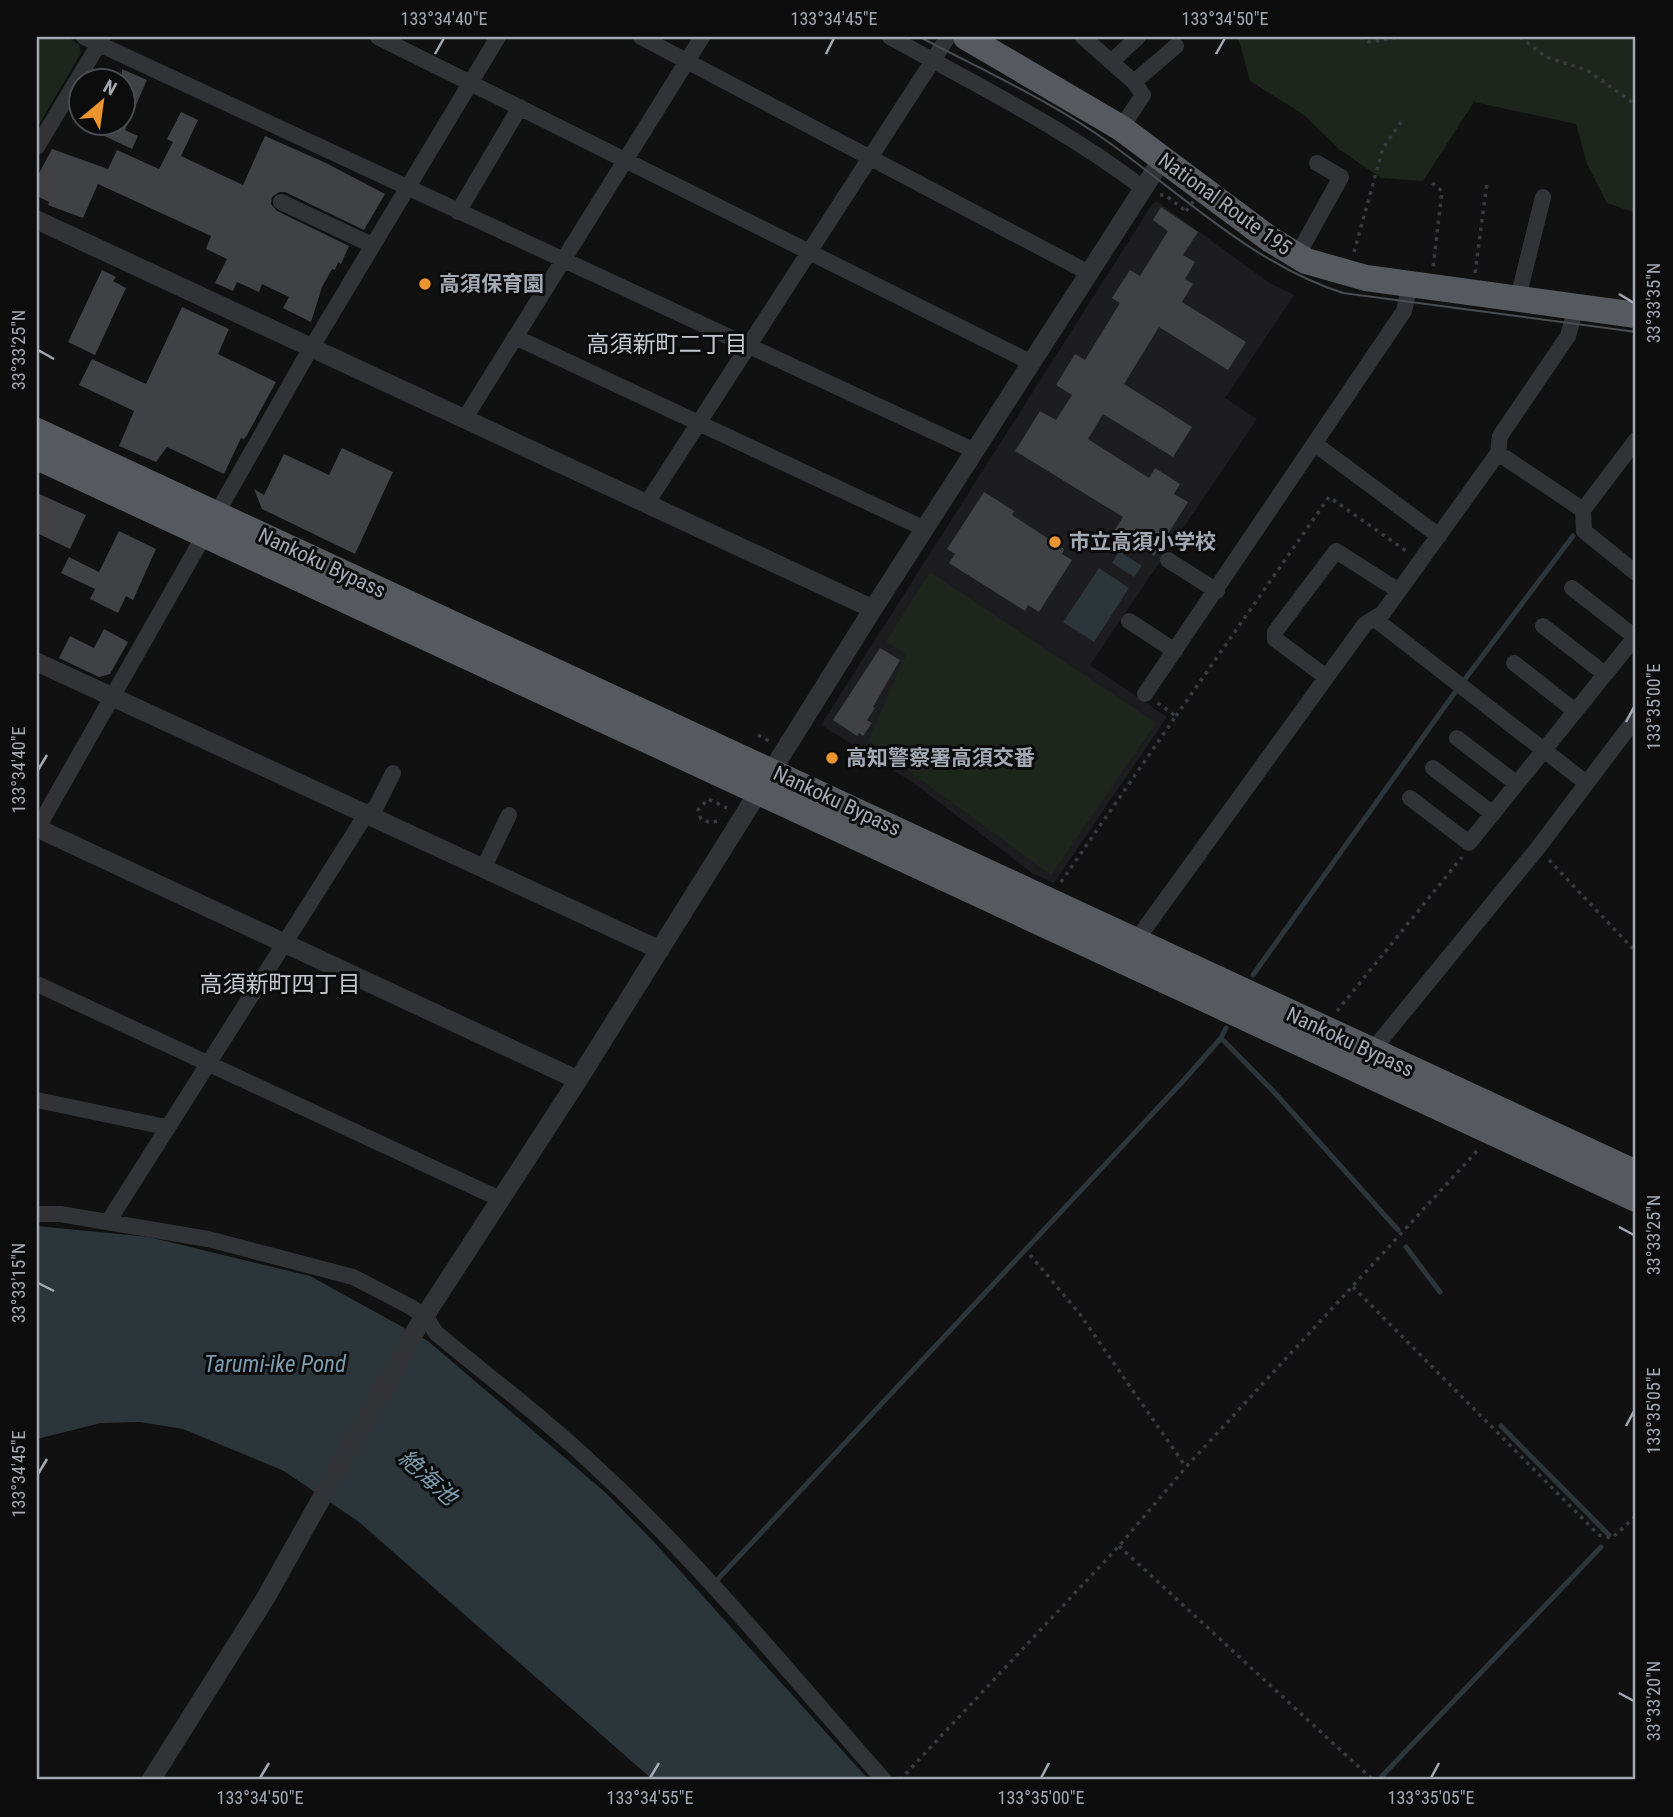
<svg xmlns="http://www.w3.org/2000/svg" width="1673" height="1817" viewBox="0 0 1673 1817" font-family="'Roboto Condensed','Noto Sans JP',sans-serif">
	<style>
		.built { fill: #1d1d1f }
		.green { fill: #1d251d }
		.water { fill: #2b353a }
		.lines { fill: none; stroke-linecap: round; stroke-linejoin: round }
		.stream { stroke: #2b353a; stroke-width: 5 }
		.building { fill: #404145 }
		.path { stroke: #383a3e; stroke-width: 3.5; stroke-dasharray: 3.5 5; stroke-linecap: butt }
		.minor { stroke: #323337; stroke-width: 16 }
		.tertiary { stroke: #323337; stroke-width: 19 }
		.trunk { stroke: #565a5f; stroke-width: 26 }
		.tram { stroke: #494c50; stroke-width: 2 }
		.path-bridge { stroke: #383a3e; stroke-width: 3.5; stroke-dasharray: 3.5 5; stroke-linecap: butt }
		.ticks { fill: none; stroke: #a3a9b3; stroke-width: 2.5 }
		.poi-dot { fill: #eb9530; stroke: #0c0c0d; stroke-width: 2.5 }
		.labels { text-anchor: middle; stroke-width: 6; stroke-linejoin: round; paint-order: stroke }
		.street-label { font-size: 21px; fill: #a3a9b3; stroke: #0c0c0d }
		.poi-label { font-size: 21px; font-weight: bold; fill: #a3a9b3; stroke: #0c0c0d; text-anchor: start }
		.neighbourhood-label { font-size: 23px; fill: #c3c8cf; stroke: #0c0c0d }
		.water-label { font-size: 23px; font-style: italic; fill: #7a9bad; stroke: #0c0c0d }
		.neatline { fill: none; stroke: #a3a9b3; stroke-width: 2.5 }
		.ticks-label { font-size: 18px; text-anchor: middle; fill: #a3a9b3 }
	</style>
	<rect width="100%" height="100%" fill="#111112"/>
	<path class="built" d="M 1158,202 L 1271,284 L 1294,295 L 1225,398 L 1257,419 L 1090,665 L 1167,717 L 1054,883 L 1032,873 L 915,784 L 821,725 L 1153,203 Z"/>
	<path class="green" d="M 37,37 L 67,37 L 79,44 L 81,53 L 37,128 Z
		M 1238,37 L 1636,37 L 1636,213 L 1607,203 L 1587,164 L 1576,124 L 1474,102 L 1423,181 L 1381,178 L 1340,150 L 1304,115 L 1250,81 Z
		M 930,572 L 1156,723 L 1051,875 L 868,741 L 906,654 L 886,641 Z"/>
	<path class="water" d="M 1119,551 L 1142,566 L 1134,577 L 1112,563 Z
		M 1099,568 L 1129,588 L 1094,642 L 1063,622 Z
		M 37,1226 L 149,1237 L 310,1276 L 428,1341 L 606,1493 L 654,1542 L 869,1780 L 653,1780 L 359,1522 L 284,1471 L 183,1429 L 140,1422 L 101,1423 L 37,1439 Z"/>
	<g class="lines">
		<path class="stream" d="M 1253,975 L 1453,695 L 1573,536
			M 1221,1038 L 1275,1093 L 1398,1230
			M 1406,1247 L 1440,1292
			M 1501,1426 L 1609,1535
			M 717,1580 L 1184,1080 L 1221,1038 L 1226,1028
			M 1382,1776 L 1601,1547"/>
	</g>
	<path class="building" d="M 122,69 L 147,80 L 125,130 L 138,136 L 132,149 L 100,134 L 105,122 L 122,122 Z
		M 181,112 L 198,120 L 181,156 L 243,185 L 265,136 L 326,163 L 385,194 L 364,230 L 285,192 L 279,192 L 272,197 L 271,204 L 277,211 L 349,246 L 341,264 L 338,262 L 335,270 L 332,269 L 322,287 L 311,322 L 283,308 L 289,297 L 262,284 L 259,292 L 237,282 L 233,291 L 215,283 L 227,259 L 206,249 L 211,236 L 98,184 L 83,218 L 48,205 L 49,202 L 37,196 L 37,177 L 52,149 L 108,169 L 117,150 L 159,169 L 173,142 L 167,139 Z
		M 1161,207 L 1198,232 L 1183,255 L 1195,262 L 1185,279 L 1193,284 L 1182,302 L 1246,342 L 1228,370 L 1159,327 L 1124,384 L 1192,427 L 1173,457 L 1103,414 L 1088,439 L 1149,478 L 1155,468 L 1180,484 L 1174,494 L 1188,502 L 1154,556 L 1114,531 L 1123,517 L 1015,451 L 1040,411 L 1056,420 L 1072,395 L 1056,385 L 1075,354 L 1085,360 L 1120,303 L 1112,298 L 1130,270 L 1140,276 L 1168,231 L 1153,220 Z
		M 102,270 L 116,277 L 113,281 L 126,288 L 95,355 L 68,342 Z
		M 182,307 L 229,329 L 218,354 L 276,382 L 247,435 L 244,439 L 241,438 L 224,474 L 167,447 L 156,462 L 119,446 L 134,411 L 79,385 L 92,359 L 146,384 Z
		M 342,448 L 393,472 L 355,554 L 262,509 L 254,489 L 264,495 L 284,454 L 329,475 Z
		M 984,492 L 1014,511 L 1012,515 L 1064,549 L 1062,554 L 1072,560 L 1039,612 L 1028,605 L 1025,611 L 949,563 L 955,554 L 947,549 Z
		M 37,493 L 86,515 L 70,549 L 37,533 Z
		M 119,531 L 156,549 L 133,600 L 126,596 L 118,613 L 90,599 L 95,589 L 61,573 L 69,557 L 99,572 Z
		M 104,629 L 128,642 L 110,674 L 99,677 L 59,658 L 70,636 L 94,648 Z
		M 880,648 L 900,660 L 873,707 L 875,708 L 867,720 L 872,723 L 863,736 L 859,733 L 857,736 L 833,720 Z"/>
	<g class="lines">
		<path class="path" d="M 1360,37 L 1369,42 L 1401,37
			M 1520,37 L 1546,57 L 1587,70 L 1636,105
			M 1432,183 L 1442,191 L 1433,268
			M 1160,195 L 1165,195 L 1186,211
			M 1354,252 L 1383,148 L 1404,118
			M 1475,273 L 1487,183
			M 1176,716 L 1329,497 L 1409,553
			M 758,735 L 771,742
			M 717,821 L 711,823 L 701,819 L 698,810 L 708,799 L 727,808
			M 1549,860 L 1634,950
			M 1061,882 L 1176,716 L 1156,702
			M 1337,1011 L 1462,857
			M 1030,1255 L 1079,1313 L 1186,1467
			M 1353,1287 L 1599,1535 L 1612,1538 L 1636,1516
			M 1119,1546 L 1373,1780
			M 900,1780 L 1119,1546 L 1186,1467 L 1478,1150"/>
		<path class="minor" d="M 84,37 L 975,451
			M 378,37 L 1032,363
			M 641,37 L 1089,273
			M 890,37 C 977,85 1064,128 1143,188
			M 1083,37 L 1134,82 L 1143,95 L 1121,128
			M 1111,62 L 1138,37
			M 1134,82 L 1176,46
			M 37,147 L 103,37
			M 281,202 L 372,245
			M 458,212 L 520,107
			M 1297,256 L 1341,177 L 1317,163
			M 1518,298 L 1543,197
			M 515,337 L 925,529
			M 465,418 L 702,37
			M 1315,444 L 1439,536
			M 1498,453 L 1583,510 L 1584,531 L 1636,573
			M 647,503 L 948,37
			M 1583,510 L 1636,440
			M 1168,560 L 1217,591
			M 1572,588 L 1635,637
			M 1376,620 L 1585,782
			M 1129,621 L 1175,651
			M 1543,626 L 1605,674
			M 1514,663 L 1575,711
			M 1326,677 L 1275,639 L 1275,632 L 1336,551 L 1399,591
			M 1145,694 L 1404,311 L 1410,284
			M 1457,738 L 1517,784
			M 1433,768 L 1493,814
			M 1410,798 L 1469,843 L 1636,636
			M 37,829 L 304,360 L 498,37
			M 483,869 L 509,815
			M 1135,942 L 1365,624 L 1383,613 L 1498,453 L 1500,436 L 1568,336 L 1576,307
			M 37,984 L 500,1199
			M 1371,1052 L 1537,849 L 1636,718
			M 37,1100 L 166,1127
			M 37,1214 L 60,1214 L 208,1239 L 353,1277 L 409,1306 L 426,1317 L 436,1333 C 490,1378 548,1421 599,1470 C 702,1565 791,1675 884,1780
			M 108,1222 L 365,816 L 376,807 L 393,773"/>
		<path class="tertiary" d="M 37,220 L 873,609
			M 37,662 L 660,950
			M 37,828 L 578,1080
			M 151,1780 L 265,1599 L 417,1328 L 578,1080 L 873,609 L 1163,158"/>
		<path class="trunk" d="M 966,37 L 1121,128 L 1271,240 L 1306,261 L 1366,278 L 1636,315
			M 37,431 L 1636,1173
			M 37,457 L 1636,1199"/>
		<path class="tram" d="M 920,37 C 984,71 1053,102 1111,144 C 1186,198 1254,264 1343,293 L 1636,332"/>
		<path class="path-bridge" d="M 1186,211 L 1210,180"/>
	</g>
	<path class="ticks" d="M 435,54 L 444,38M 826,54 L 834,38M 1216,54 L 1225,38M 1619,294 L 1634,303M 38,350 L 54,359M 1626,722 L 1634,707M 38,770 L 47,755M 1619,1227 L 1634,1235M 38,1283 L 54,1291M 1626,1426 L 1634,1411M 38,1474 L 47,1459M 1619,1693 L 1634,1701M 260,1778 L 269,1763M 650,1778 L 659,1763M 1041,1778 L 1049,1763M 1431,1778 L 1439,1763"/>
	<g class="poi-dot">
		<circle cx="425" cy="284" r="7"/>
		<circle cx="1055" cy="542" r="7"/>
		<circle cx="832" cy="758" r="7"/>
	</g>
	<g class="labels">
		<g class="street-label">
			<text transform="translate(1225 204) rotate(36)" y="7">National Route 195</text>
			<text transform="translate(322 563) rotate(25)" y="7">Nankoku Bypass</text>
			<text transform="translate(837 801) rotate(25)" y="7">Nankoku Bypass</text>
			<text transform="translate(1350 1042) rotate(25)" y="7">Nankoku Bypass</text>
		</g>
		<g class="poi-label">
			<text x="439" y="291">高須保育園</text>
			<text x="1069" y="549">市立高須小学校</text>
			<text x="846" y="765">高知警察署高須交番</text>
		</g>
		<g class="neighbourhood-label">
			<text x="667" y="352">高須新町二丁目</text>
			<text x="280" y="992">高須新町四丁目</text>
		</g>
		<g class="water-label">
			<text x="275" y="1372">Tarumi-ike Pond</text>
			<text transform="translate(428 1477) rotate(42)" y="8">絶海池</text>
		</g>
	</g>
	<rect width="1673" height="1817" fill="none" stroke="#0c0c0d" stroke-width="77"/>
	<g transform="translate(102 102) rotate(29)"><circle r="33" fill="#0c0c0d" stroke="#484b4f" stroke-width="2"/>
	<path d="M0-5L12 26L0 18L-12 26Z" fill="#eb9530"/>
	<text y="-10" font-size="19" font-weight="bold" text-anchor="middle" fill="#a3a9b3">N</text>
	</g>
	<rect x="38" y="38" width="1596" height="1740" class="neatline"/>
	<g class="ticks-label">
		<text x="444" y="25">133°34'40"E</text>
		<text x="834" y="25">133°34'45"E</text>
		<text x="1225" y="25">133°34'50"E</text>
		<text transform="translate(1654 303) rotate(-90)" y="6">33°33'35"N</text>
		<text transform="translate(19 350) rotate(-90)" y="6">33°33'25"N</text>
		<text transform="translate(1654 707) rotate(-90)" y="6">133°35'00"E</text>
		<text transform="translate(19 770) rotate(-90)" y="6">133°34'40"E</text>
		<text transform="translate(1654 1235) rotate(-90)" y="6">33°33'25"N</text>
		<text transform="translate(19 1283) rotate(-90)" y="6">33°33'15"N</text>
		<text transform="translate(1654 1411) rotate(-90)" y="6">133°35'05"E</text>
		<text transform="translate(19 1474) rotate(-90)" y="6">133°34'45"E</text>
		<text transform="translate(1654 1701) rotate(-90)" y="6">33°33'20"N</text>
		<text x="260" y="1804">133°34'50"E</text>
		<text x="650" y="1804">133°34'55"E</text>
		<text x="1041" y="1804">133°35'00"E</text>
		<text x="1431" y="1804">133°35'05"E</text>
	</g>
</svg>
